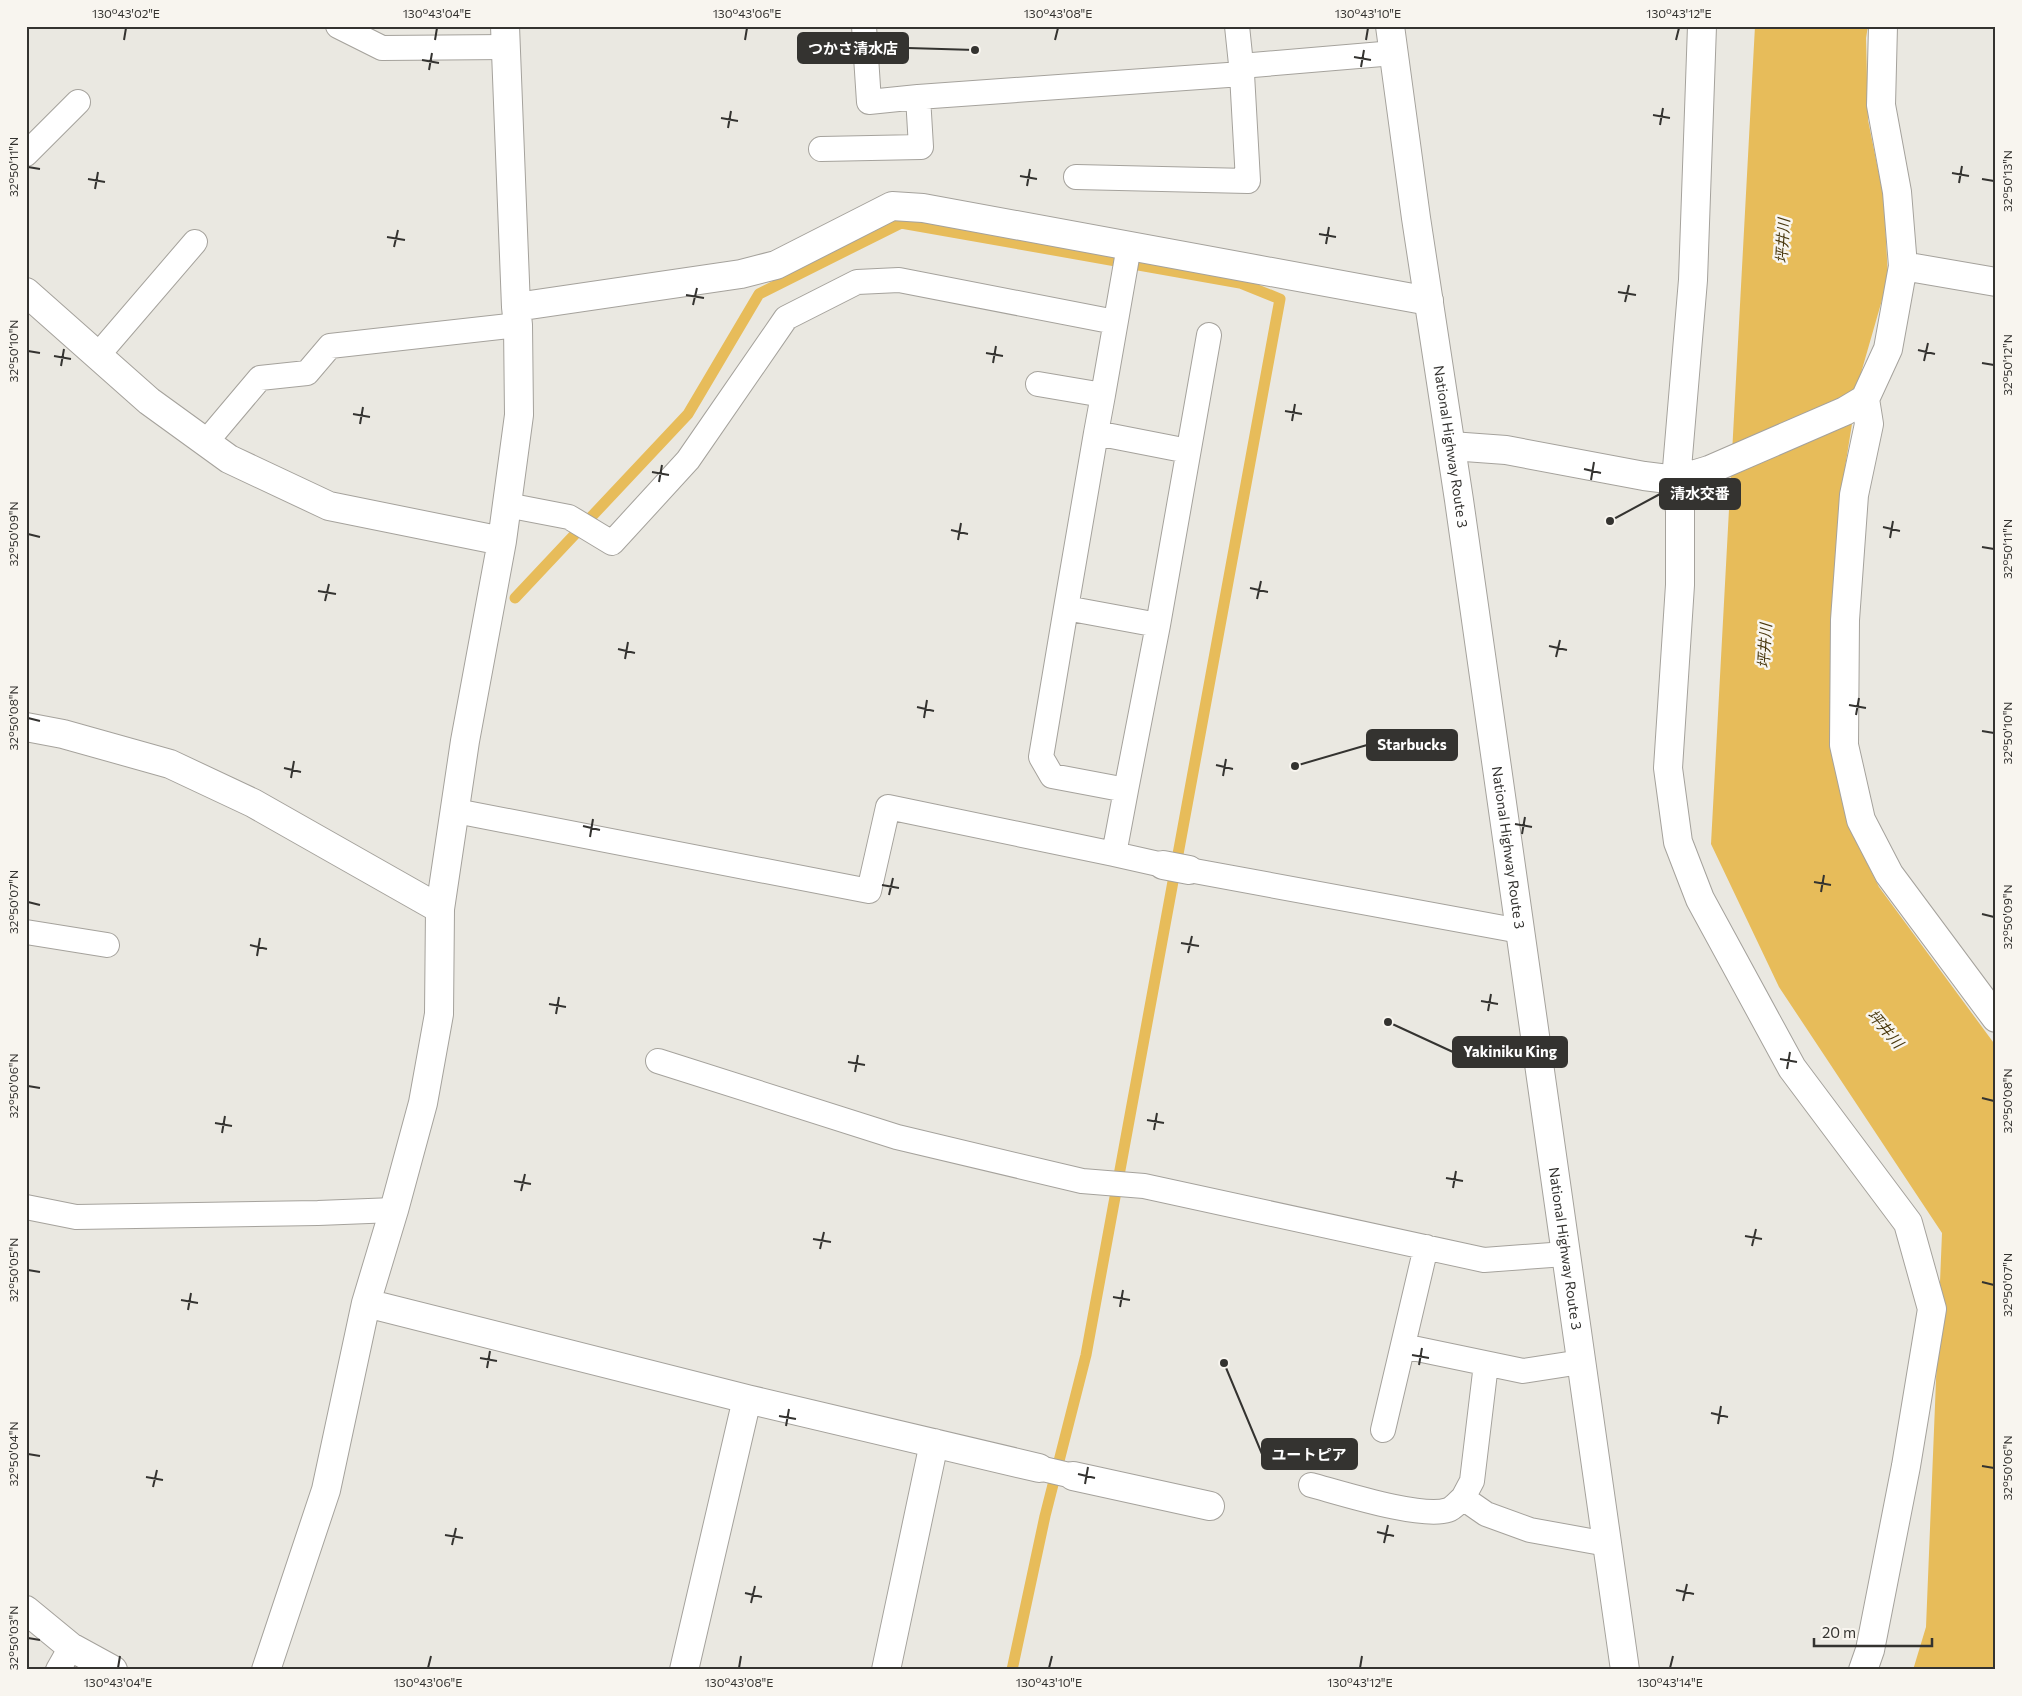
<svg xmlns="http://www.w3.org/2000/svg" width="2022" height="1696" viewBox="0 0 2022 1696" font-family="Commissioner,'Noto Sans JP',sans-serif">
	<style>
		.water { fill: #e7bc5a }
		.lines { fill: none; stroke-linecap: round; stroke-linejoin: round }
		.stream { stroke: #e7bc5a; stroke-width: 11 }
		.service-casing { stroke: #a5a29c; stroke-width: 26 }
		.minor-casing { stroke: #a5a29c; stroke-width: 30 }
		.trunk-casing { stroke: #a5a29c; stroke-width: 30 }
		.service { stroke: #fff; stroke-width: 24 }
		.minor { stroke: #fff; stroke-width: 28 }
		.trunk { stroke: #fff; stroke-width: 28 }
		.ticks { fill: none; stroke: #343330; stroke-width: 2 }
		.labels { text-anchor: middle; stroke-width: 5; stroke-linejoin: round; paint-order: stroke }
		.street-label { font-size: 14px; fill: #343330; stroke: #f8f5ef }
		.water-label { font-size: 15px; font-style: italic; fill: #49380e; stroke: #f8f5ef }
		.leader { fill: none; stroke: #343330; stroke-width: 2 }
		.callout-dot { fill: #343330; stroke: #f8f5ef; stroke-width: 2 }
		.callout { fill: #343330; stroke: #343330; stroke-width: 2 }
		.callout-label { font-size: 15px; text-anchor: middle; font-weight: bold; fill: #fff }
		.neatline { fill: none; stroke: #343330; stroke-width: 2 }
		.ticks-label { font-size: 12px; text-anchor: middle; fill: #343330 }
	</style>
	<rect width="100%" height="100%" fill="#eae8e1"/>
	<path class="water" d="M 1755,26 L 1868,26 L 1866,38 L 1868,120 L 1884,199 L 1888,279 L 1859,380 L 1840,499 L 1830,630 L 1832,747 L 1848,824 L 1879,887 L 1996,1046 L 1996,1670 L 1913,1670 L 1926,1627 L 1942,1233 L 1779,987 L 1711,844 Z"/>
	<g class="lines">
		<path class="stream" d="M 515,598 L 688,414 L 759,294 L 901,223 L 1240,283 L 1280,299 L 1086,1355 L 1045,1516 L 1012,1670"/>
		<defs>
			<path id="service" d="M 338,26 L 382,48 L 506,47
				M 864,26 L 869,102 L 918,97
				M 1237,26 L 1242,74
				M 1241,66 L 1394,53
				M 821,149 L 921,147 L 918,97 L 1242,74 L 1248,181 L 1076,177
				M 26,154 L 78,102
				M 98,355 L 195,242
				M 1038,384 L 1103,395 L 1096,433
				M 1103,395 L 1129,246
				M 206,442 L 260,378 L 307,373 L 330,346 L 518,325
				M 507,505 L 569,517 L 612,543 L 688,460 L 786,318 L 857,282 L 899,280 L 1115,322
				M 1066,608 L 1041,757 L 1052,776 L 1126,790 L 1158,625 L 1209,335
				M 1158,625 L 1066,608 L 1096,433 L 1188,451
				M 1126,790 L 1114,854 L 1163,865
				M 456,811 L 869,891 L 888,807 L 1114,854
				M 1189,870 L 1520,931
				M 26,932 L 107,945
				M 658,1061 L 897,1137 L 1082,1181 L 1144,1186 L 1484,1260 L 1565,1254
				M 26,1207 L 76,1217 L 318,1213 L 394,1210
				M 1403,1346 L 1523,1371 L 1581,1362
				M 1383,1430 L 1426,1247
				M 1039,1468 L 1073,1476
				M 1311,1485 C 1341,1493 1422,1519 1448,1510 C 1454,1508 1459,1501 1463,1498 L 1486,1514 L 1530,1530 L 1607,1544
				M 1463,1498 L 1472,1481 L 1486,1364
				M 58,1670 L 71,1647"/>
			<path id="minor" d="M 1702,26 L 1693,280 L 1676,480 L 1680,511 L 1680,585 L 1668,768 L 1678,842 L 1700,899 L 1792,1068 L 1908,1223 L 1932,1309 L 1906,1466 L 1870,1650 L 1863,1670
				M 1903,266 L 1996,282
				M 26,292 L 149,401 L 229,459 L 329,506 L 502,541
				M 516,307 L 741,274 L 776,265 L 892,206 L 923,208 L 1429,301
				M 1865,399 L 1869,424 L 1854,495 L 1845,620 L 1844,745 L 1861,820 L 1889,874 L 1996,1018
				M 1451,446 L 1506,450 L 1644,476 L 1676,480 L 1709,470 L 1845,411 L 1865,399 L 1888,349 L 1903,266 L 1897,192 L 1881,105 L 1883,26
				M 26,727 L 63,734 L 170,764 L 253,803 L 440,909
				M 1163,865 L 1189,870
				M 366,1303 L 747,1399 L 684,1670
				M 747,1399 L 1039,1468
				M 1073,1476 L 1210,1506
				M 26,1610 L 71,1647 L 113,1670
				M 266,1670 L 326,1490 L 366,1303 L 394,1210 L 423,1103 L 439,1014 L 440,909 L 465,741 L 502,541 L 519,415 L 518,325 L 516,307 L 505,26
				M 886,1670 L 934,1443"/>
			<g id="trunk">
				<path id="s1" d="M 1390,26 L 1416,218 L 1459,500 L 1625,1670"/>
			</g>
		</defs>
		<use href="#service" class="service-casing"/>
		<use href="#minor" class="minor-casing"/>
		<use href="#trunk" class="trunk-casing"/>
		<use href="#service" class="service"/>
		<use href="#minor" class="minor"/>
		<use href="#trunk" class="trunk"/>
	</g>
	<path class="ticks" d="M 124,40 L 126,28M 435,40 L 437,28M 745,40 L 747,28M 1055,40 L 1058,28M 1366,40 L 1368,28M 1676,40 L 1679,28M 1354,57 L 1371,60M 422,60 L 439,63M 1361,67 L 1364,50M 429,70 L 432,53M 1653,115 L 1670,118M 721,118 L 738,121M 1660,125 L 1663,108M 728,128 L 731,111M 28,167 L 40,169M 1952,173 L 1969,176M 1020,176 L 1037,179M 88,179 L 105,182M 1982,179 L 1994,181M 1959,183 L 1962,166M 1027,186 L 1030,169M 95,189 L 98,172M 1319,234 L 1336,237M 387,237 L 405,240M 1326,244 L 1329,227M 394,247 L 398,230M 1618,292 L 1636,295M 686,295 L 704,298M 1625,302 L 1629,285M 693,305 L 697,288M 1918,350 L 1935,354M 28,351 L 40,353M 986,353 L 1003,356M 54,356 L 71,359M 1924,361 L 1928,343M 993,363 L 996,346M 1982,363 L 1994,365M 61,366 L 64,349M 1285,411 L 1302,414M 353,414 L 370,417M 1292,421 L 1295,404M 360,424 L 363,407M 1584,469 L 1601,473M 652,472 L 669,475M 1591,480 L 1594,462M 659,482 L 662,465M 1883,527 L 1900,531M 951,530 L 968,534M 28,534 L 40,537M 1890,538 L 1893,521M 958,540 L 961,523M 1982,547 L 1994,549M 1250,588 L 1268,592M 318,591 L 336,594M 1257,599 L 1261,581M 325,601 L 329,584M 1549,646 L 1567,650M 618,649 L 635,653M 1556,657 L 1560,640M 625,659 L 628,642M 1849,705 L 1866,708M 917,707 L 934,711M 1856,715 L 1859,698M 28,718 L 40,721M 924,718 L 927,700M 1982,731 L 1994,733M 1216,765 L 1233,769M 284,768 L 301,772M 1223,776 L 1226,759M 291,778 L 294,761M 1515,824 L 1532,827M 583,826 L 600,830M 1522,834 L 1525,817M 590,837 L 593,819M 1814,882 L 1831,885M 882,885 L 899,888M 1821,892 L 1824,875M 889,895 L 893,878M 28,902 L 40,905M 1982,914 L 1994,917M 1181,943 L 1199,946M 250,945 L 267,949M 1188,953 L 1192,936M 257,956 L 260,938M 1481,1001 L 1498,1004M 549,1004 L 566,1007M 1488,1011 L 1491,994M 556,1014 L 559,997M 1780,1059 L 1797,1062M 848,1062 L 865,1065M 1787,1069 L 1790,1052M 855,1072 L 858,1055M 28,1086 L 40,1088M 1982,1098 L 1994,1101M 1147,1120 L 1164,1123M 215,1123 L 232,1126M 1154,1130 L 1157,1113M 222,1133 L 225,1116M 1446,1178 L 1463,1181M 514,1181 L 531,1184M 1453,1188 L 1456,1171M 521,1191 L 525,1174M 1745,1236 L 1762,1239M 813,1239 L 831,1242M 1752,1246 L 1756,1229M 820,1249 L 824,1232M 28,1270 L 40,1272M 1982,1282 L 1994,1285M 1113,1297 L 1130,1300M 181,1300 L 198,1303M 1120,1307 L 1123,1290M 188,1310 L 191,1293M 1412,1355 L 1429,1358M 480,1358 L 497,1361M 1419,1365 L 1422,1348M 487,1368 L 490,1351M 1711,1413 L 1728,1417M 779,1416 L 796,1419M 1718,1424 L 1721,1406M 786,1426 L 789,1409M 28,1454 L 40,1456M 1982,1466 L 1994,1468M 1078,1474 L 1095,1478M 146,1477 L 163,1480M 1085,1484 L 1088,1467M 153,1487 L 157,1470M 1377,1532 L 1394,1536M 445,1535 L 463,1538M 1384,1543 L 1388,1525M 452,1545 L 456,1528M 1676,1590 L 1694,1594M 745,1593 L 762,1597M 1683,1601 L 1687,1584M 751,1603 L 755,1586M 28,1638 L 40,1640M 118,1668 L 120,1656M 428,1668 L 431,1656M 739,1668 L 741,1656M 1049,1668 L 1052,1656M 1360,1668 L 1362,1656M 1670,1668 L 1673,1656"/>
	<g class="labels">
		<g class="street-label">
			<text dy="5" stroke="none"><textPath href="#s1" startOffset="425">National Highway Route 3</textPath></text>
			<text dy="5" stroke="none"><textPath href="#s1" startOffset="830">National Highway Route 3</textPath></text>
			<text dy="5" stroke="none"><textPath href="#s1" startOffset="1235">National Highway Route 3</textPath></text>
		</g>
		<g class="water-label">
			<text transform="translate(1783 241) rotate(-87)" y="5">坪井川</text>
			<text transform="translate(1765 646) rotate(-87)" y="5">坪井川</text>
			<text transform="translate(1885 1029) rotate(49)" y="5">坪井川</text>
		</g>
	</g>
	<path class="leader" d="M975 50L908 48M1610 521L1660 494M1295 766L1367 745M1388 1022L1453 1052M1224 1363L1262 1454"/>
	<g class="callout-dot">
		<circle cx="975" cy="50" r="5"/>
		<circle cx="1610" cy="521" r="5"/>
		<circle cx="1295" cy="766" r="5"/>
		<circle cx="1388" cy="1022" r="5"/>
		<circle cx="1224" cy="1363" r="5"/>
	</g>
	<g class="callout">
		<rect x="798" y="33" width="110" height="30" rx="5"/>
		<rect x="1660" y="479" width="80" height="30" rx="5"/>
		<rect x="1367" y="730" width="90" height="30" rx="5"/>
		<rect x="1453" y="1037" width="114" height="30" rx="5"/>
		<rect x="1262" y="1439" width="95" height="30" rx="5"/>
	</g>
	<g class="callout-label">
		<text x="853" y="54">つかさ清水店</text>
		<text x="1700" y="499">清水交番</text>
		<text x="1412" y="750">Starbucks</text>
		<text x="1510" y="1057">Yakiniku King</text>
		<text x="1309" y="1460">ユートピア</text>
	</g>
	<rect width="2022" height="1696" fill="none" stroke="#f8f5ef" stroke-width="55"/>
	<path d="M1814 1638v8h118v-8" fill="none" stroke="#343330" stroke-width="2.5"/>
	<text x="1822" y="1638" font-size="15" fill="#343330" stroke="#f8f5ef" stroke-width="4" paint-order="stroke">20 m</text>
	<rect x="28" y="28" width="1966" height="1640" class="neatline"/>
	<g class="ticks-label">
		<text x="126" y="18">130°43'02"E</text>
		<text x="437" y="18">130°43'04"E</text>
		<text x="747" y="18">130°43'06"E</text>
		<text x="1058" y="18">130°43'08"E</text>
		<text x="1368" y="18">130°43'10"E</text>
		<text x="1679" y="18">130°43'12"E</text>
		<text transform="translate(14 167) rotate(-90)" y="4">32°50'11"N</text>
		<text transform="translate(2008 181) rotate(-90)" y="4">32°50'13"N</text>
		<text transform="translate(14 351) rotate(-90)" y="4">32°50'10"N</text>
		<text transform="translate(2008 365) rotate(-90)" y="4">32°50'12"N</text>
		<text transform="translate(14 534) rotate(-90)" y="4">32°50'09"N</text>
		<text transform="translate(2008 549) rotate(-90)" y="4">32°50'11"N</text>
		<text transform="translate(14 718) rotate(-90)" y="4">32°50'08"N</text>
		<text transform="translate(2008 733) rotate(-90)" y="4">32°50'10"N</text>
		<text transform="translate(14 902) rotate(-90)" y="4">32°50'07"N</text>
		<text transform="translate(2008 917) rotate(-90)" y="4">32°50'09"N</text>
		<text transform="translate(14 1086) rotate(-90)" y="4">32°50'06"N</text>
		<text transform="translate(2008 1101) rotate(-90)" y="4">32°50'08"N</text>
		<text transform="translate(14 1270) rotate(-90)" y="4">32°50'05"N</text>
		<text transform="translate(2008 1285) rotate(-90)" y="4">32°50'07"N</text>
		<text transform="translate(14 1454) rotate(-90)" y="4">32°50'04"N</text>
		<text transform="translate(2008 1468) rotate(-90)" y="4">32°50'06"N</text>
		<text transform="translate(14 1638) rotate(-90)" y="4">32°50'03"N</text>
		<text x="118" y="1687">130°43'04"E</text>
		<text x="428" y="1687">130°43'06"E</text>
		<text x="739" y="1687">130°43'08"E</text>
		<text x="1049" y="1687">130°43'10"E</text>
		<text x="1360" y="1687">130°43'12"E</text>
		<text x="1670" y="1687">130°43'14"E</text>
	</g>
</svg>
